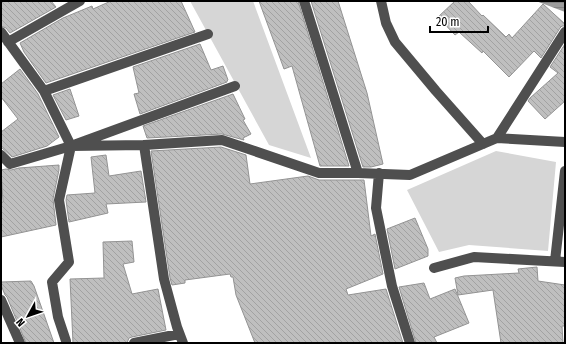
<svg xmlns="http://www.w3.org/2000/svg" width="566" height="344" viewBox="0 0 566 344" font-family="'Fira Sans Condensed',sans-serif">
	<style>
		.grass { fill: #d6d6d6 }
		.water { fill: url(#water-rules) }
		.building { fill: url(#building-back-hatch); stroke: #939393 }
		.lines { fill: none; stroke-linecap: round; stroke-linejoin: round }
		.minor { stroke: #4f4f4f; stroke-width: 10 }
	</style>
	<defs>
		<pattern id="water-rules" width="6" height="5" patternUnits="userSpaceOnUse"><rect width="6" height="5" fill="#9d9d9d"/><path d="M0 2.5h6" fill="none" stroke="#858585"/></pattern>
		<pattern id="building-back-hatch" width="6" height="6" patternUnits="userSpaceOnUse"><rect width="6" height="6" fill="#bfbfbf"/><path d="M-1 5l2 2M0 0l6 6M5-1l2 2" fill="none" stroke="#a2a2a2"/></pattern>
	</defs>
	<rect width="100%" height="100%" fill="#fff"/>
	<path class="grass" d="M 190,1 L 253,1 L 311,158 L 269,145 Z
		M 496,151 L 556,162 L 548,251 L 469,245 L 439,252 L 407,190 Z"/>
	<path class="water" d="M 536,1 L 565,1 L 565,12 Z"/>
	<path class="building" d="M 1,1 L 51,1 L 56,7 L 10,33 L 6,28 L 1,26 Z
		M 111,1 L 181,1 L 195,32 L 46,83 L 24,52 L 20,43 L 63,18 L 92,6 L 93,9 Z
		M 259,1 L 298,1 L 349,166 L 320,166 L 292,66 L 284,69 Z
		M 311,1 L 338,1 L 367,93 L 383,164 L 371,167 L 363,167 Z
		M 455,1 L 468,1 L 482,16 L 483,15 L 506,37 L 509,34 L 512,38 L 543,4 L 565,24 L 565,26 L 562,26 L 560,28 L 541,58 L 534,51 L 509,77 L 483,51 L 482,53 L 459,32 L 455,35 L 438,17 Z
		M 200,44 L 211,70 L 223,66 L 228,80 L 227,81 L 227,82 L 140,114 L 134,94 L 139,93 L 133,67 Z
		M 565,44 L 565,101 L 545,119 L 528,101 L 530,98 L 558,73 L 550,67 Z
		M 20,69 L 38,94 L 59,137 L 47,146 L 12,157 L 1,147 L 1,132 L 18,119 L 1,97 L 1,84 Z
		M 70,89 L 79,116 L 66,120 L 53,95 Z
		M 233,94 L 245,119 L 243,120 L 251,134 L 243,138 L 244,140 L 222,134 L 147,138 L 143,126 Z
		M 221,147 L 246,155 L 250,184 L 308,176 L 319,180 L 364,180 L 371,236 L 375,234 L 383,274 L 346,289 L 348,295 L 386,289 L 403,343 L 255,343 L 236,295 L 233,277 L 231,277 L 230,274 L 185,280 L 185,283 L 172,285 L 170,278 L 151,151 Z
		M 106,155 L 109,176 L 141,171 L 146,202 L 106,204 L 108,213 L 69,222 L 66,200 L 67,195 L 95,193 L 91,157 Z
		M 59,165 L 59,170 L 53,199 L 56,225 L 1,237 L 1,203 L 3,202 L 1,170 L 6,169 L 11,170 L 19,168 Z
		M 415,218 L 428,249 L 428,256 L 395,269 L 387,229 Z
		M 132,241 L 134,262 L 123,264 L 132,294 L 158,289 L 166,330 L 132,337 L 129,338 L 127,343 L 73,343 L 70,279 L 104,278 L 103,242 Z
		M 537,267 L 538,281 L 565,285 L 565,326 L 562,326 L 563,343 L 501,343 L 493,290 L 458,295 L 455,278 L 464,276 L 519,273 L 518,269 Z
		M 31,281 L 34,286 L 54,343 L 26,343 L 7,297 L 5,295 L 1,285 L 1,282 Z
		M 424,283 L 430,299 L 455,289 L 469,323 L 434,337 L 437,343 L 416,343 L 399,287 Z"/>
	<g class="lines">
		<path class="minor" d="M 304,1 L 358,173
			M 381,1 L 386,23 L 395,42 L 436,91 L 483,144
			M 1,32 L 44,91 L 71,146 L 59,200 L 69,262 L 52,282 L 58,317 L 66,341 L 66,343
			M 8,42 L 80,1
			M 44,91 L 208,34
			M 497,138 L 565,32
			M 144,145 L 164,279 L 177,327 L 183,343
			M 71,146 L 144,145 L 222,140 L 319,173 L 358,173 L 410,175 L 497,138 L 565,142
			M 1,155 L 10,164 L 71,146 L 235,86
			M 379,173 L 376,208 L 392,286 L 410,343
			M 555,261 L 565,171
			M 434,268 L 474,257 L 565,262
			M 1,300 L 20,343
			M 134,343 L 179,334"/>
	</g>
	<rect width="566" height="344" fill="none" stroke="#000000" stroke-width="4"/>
	<g transform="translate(28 316) rotate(230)" stroke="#ffffff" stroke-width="3" paint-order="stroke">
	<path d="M0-3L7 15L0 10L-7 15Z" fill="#000000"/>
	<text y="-6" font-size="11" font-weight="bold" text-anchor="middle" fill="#000000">N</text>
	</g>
	<path d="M430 26v6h58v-6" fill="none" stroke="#000000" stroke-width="2"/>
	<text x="436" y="26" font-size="12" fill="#000000" stroke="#ffffff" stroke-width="3" paint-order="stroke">20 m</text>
</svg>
